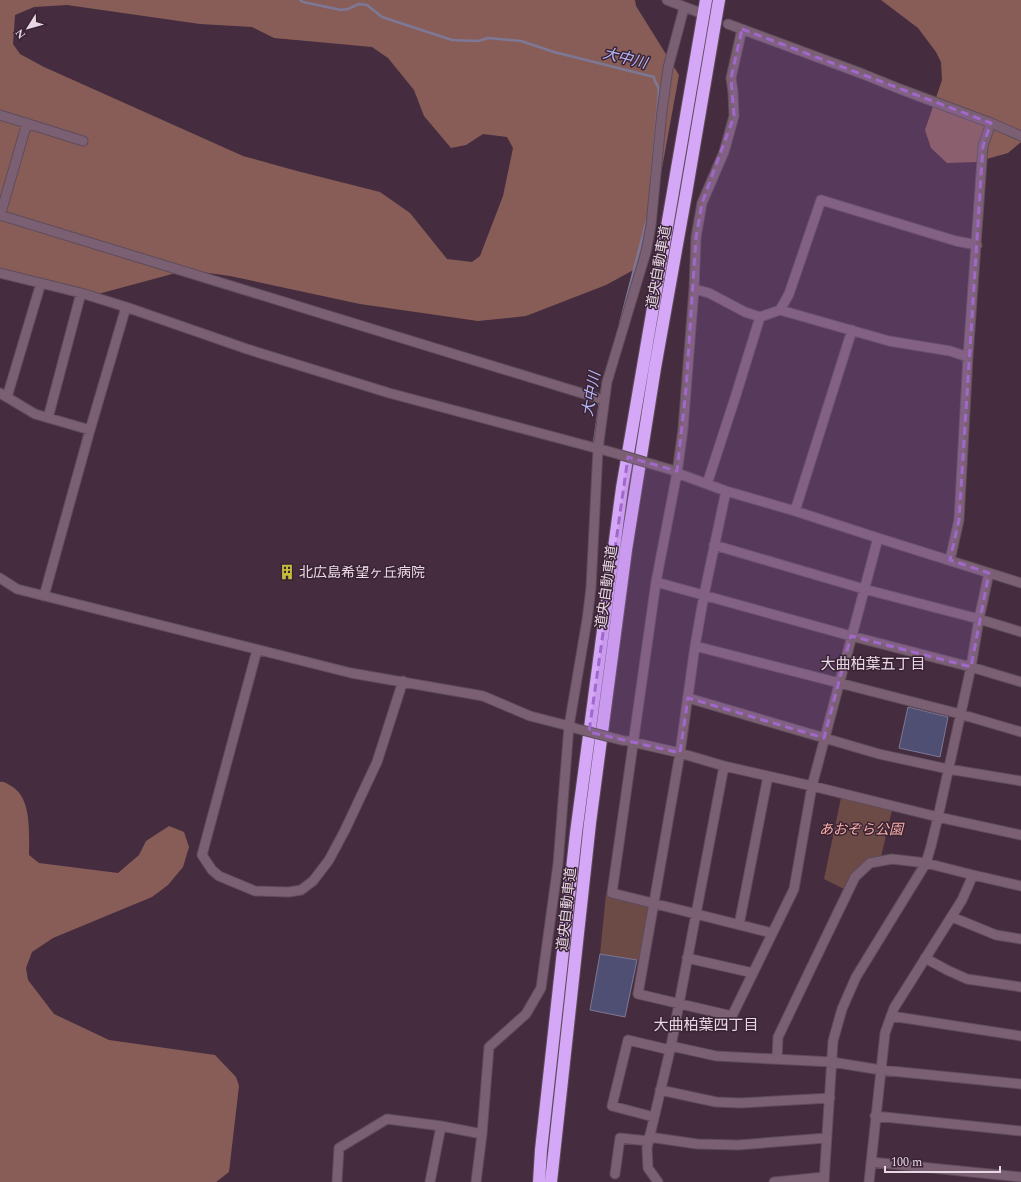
<svg xmlns="http://www.w3.org/2000/svg" width="1021" height="1182" viewBox="0 0 1021 1182" font-family="Spectral,'Noto Sans JP',serif">
	<style>
		.green { fill: #6c4b47 }
		.forest { fill: #885d58; fill-rule: evenodd }
		.water { fill: #4f4f73; stroke: #7d7895 }
		.lines { fill: none; stroke-linecap: round; stroke-linejoin: round }
		.stream { stroke: #7d7895; stroke-width: 2.5 }
		.minor-casing { stroke: #5f4c5b; stroke-width: 11 }
		.highway-casing { stroke: #5f4c5b; stroke-width: 14 }
		.minor { stroke: #7b6074; stroke-width: 9 }
		.highway { stroke: #d4a7f7; stroke-width: 12 }
		.minor-bridge-casing { stroke: #5f4c5b; stroke-width: 11; stroke-linecap: butt }
		.minor-bridge { stroke: #7b6074; stroke-width: 9 }
		.marked { fill: #a168cc; fill-opacity: 0.2; stroke: #a168cc; stroke-width: 3; stroke-dasharray: 8 5; stroke-linejoin: round }
		.labels { text-anchor: middle; stroke-width: 3; stroke-linejoin: round; paint-order: stroke }
		.street-label { font-size: 14px; fill: #e7d8e3; stroke: #3a2335 }
		.poi-label { font-size: 14px; fill: #e7d8e3; stroke: #3a2335; text-anchor: start }
		.park-label { font-size: 14px; font-style: italic; fill: #f9b0a6; stroke: #3a2335 }
		.water-label { font-size: 15px; font-style: italic; fill: #b7b8f7; stroke: #3a2335 }
		.neighbourhood-label { font-size: 15px; fill: #e7d8e3; stroke: #3a2335 }
	</style>
	<rect width="100%" height="100%" fill="#452d3f"/>
	<path class="green" d="M 842,793 L 893,806 L 880,861 L 870,863 L 848,891 L 824,879 Z
		M 612,893 L 654,904 L 644,961 L 600,954 L 606,894 Z"/>
	<path class="forest" d="M 0,0 L 635,0 L 636,6 L 679,75 L 650,234 L 639,267 L 606,285 L 526,316 L 478,321 L 360,304 L 230,276 L 187,270 L 98,294 L 0,269 ZM 67,5 L 200,24 L 252,27 L 274,38 L 372,47 L 388,58 L 414,90 L 424,116 L 451,148 L 466,145 L 483,134 L 507,137 L 513,148 L 503,196 L 480,256 L 472,262 L 447,259 L 410,213 L 380,192 L 297,171 L 243,156 L 44,67 L 20,54 L 13,44 L 15,15 L 34,7 Z
		M 881,0 L 1021,0 L 1021,142 L 1008,153 L 976,162 L 947,163 L 931,148 L 925,130 L 942,80 L 941,62 L 936,52 L 918,28 Z
		M 0,782 C 5,781 7,784 11,786 C 32,797 29,834 29,855 L 39,863 L 118,873 L 139,855 L 146,841 L 169,826 L 184,832 L 189,847 L 183,867 L 168,885 L 152,897 L 53,938 L 32,952 L 26,968 L 28,980 L 54,1014 L 109,1040 L 215,1055 L 236,1077 L 239,1086 L 229,1172 L 216,1182 L 0,1182 Z"/>
	<path class="water" d="M 908,707 L 948,717 L 940,757 L 899,748 Z
		M 600,954 L 637,960 L 625,1017 L 590,1010 Z"/>
	<g class="lines">
		<path class="stream" d="M 300,0 L 303,2 L 341,10 L 348,9 L 359,4 L 367,5 L 382,17 L 452,40 L 478,41 L 488,38 L 521,41 L 554,52 L 654,77 C 654,83 659,85 659,91 L 651,182
			M 620,324 L 647,219
			M 601,395 L 603,382
			M 594,443 L 600,402"/>
		<defs>
			<path id="minor" d="M 667,0 L 698,12
				M 728,24 L 863,74 L 900,89 L 991,123 L 1021,136
				M 742,29 L 731,78 L 733,92 L 734,116 L 724,152 L 702,203 L 696,237 L 694,289 L 683,429 L 677,473 L 656,582 L 612,893 L 772,933
				M 0,115 L 83,141
				M 0,215 L 604,400
				M 0,216 L 27,123
				M 0,273 L 81,293 L 126,307
				M 694,289 L 709,293 L 745,312 L 760,317 L 780,310 L 889,341 L 950,351 L 968,357
				M 780,310 L 789,294 L 821,200 L 956,241 L 977,245
				M 0,393 L 35,414 L 90,430
				M 7,397 L 41,283
				M 48,418 L 81,293
				M 672,470 L 677,473 L 726,491 L 795,511 L 878,538 L 1021,583
				M 707,484 L 736,395 L 760,317
				M 726,491 L 704,595 L 695,646 L 680,753 L 638,994 L 732,1016 L 794,889 L 812,786 L 878,538
				M 795,511 L 852,330
				M 714,545 L 864,589 L 979,619 L 1021,632
				M 950,560 L 959,520 L 968,357 L 983,146 L 991,123
				M 0,578 L 17,589 L 351,673 L 483,696 L 530,716 L 573,727
				M 656,582 L 851,636 L 971,667 L 1021,682
				M 44,596 L 90,430 L 126,307 L 247,349 L 389,393 L 603,450
				M 695,646 L 960,714 L 1021,732
				M 257,650 L 202,855 L 212,870 L 219,876 L 255,891 L 289,892 L 301,890 L 313,881 L 329,860 L 345,830 L 377,762 L 403,681
				M 688,698 L 879,754 L 948,769 L 1021,781
				M 628,741 L 680,753 L 724,766 L 812,786 L 938,817 L 1021,835
				M 952,917 L 996,935 L 1021,939
				M 739,925 L 768,776
				M 687,958 L 753,973
				M 925,958 L 947,970 L 967,979 L 1021,987
				M 891,1016 L 1021,1036
				M 671,1046 L 716,1056 L 832,1062 L 881,1070 L 1021,1084
				M 777,1058 L 778,1037 L 813,964 L 855,877 L 870,863 L 892,859 L 926,863 L 973,875 L 1021,886
				M 660,1090 L 716,1102 L 741,1103 L 830,1098
				M 875,1116 L 1021,1131
				M 654,1117 L 612,1106 L 628,1040 L 670,1050
				M 649,1137 L 697,1144 L 738,1145 L 826,1138
				M 871,1162 L 1021,1177
				M 615,1174 L 620,1138 L 648,1141
				M 337,1182 L 339,1148 L 387,1119 L 441,1126 L 482,1134
				M 430,1182 L 441,1126
				M 476,1182 L 482,1134 L 489,1047 L 526,1014 L 541,988 L 558,864 L 569,726 L 587,620 L 591,588 L 598,449 L 607,382 L 646,252 L 651,225 L 662,111 L 668,68 L 684,8
				M 658,1182 L 648,1168 L 647,1148 L 671,1046 L 724,766
				M 774,1182 L 824,1177
				M 824,1182 L 833,1041 L 842,1009 L 856,977 L 926,863 L 931,846 L 938,817 L 971,667 L 979,619 L 989,573
				M 869,1182 L 885,1033 L 894,1008 L 962,900 L 973,875"/>
			<path id="highway" d="M 539,1182 L 541,1150 L 576,833 L 622,488 L 706,0
				M 551,1182 L 590,823 L 626,550 L 655,368 L 686,194 L 719,0"/>
		</defs>
		<use href="#minor" class="minor-casing"/>
		<use href="#highway" class="highway-casing"/>
		<use href="#minor" class="minor"/>
		<use href="#highway" class="highway"/>
		<defs>
			<path id="minor-bridge" d="M 604,450 L 672,470
				M 574,728 L 625,741"/>
		</defs>
		<use href="#minor-bridge" class="minor-bridge-casing"/>
		<use href="#minor-bridge" class="minor-bridge"/>
	</g>
	<path class="marked" d="M 742,29 L 991,123 L 983,146 L 959,520 L 950,560 L 989,573 L 971,667 L 851,636 L 824,738 L 688,698 L 680,753 L 589,732 L 628,457 L 677,471 L 686,389 L 696,237 L 702,203 L 734,116 L 731,78 Z"/>
	<defs>
		<symbol id="building-bare" viewBox="-9 -9 18 18"><path d="M-4-6H4V6H1V3H-1V6H-4ZM-2.5-4.3h1.7v1.8h-1.7ZM.8-4.3h1.7v1.8H.8ZM-2.5-1h1.7V.8h-1.7ZM.8-1h1.7V.8H.8Z" fill="#c6bc3c" stroke="#3a2335" stroke-width="2.5" paint-order="stroke"/></symbol>
	</defs>
	<g fill-rule="evenodd">
		<use href="#building-bare" x="276" y="561" width="22" height="22"/>
	</g>
	<g class="labels">
		<g class="street-label">
			<text transform="translate(658 267) rotate(-80)" y="5">道央自動車道</text>
			<text transform="translate(606 587) rotate(-82)" y="5">道央自動車道</text>
			<text transform="translate(566 909) rotate(-84)" y="5">道央自動車道</text>
		</g>
		<g class="poi-label">
			<text x="299" y="577">北広島希望ヶ丘病院</text>
		</g>
		<g class="park-label">
			<text x="861" y="834">あおぞら公園</text>
		</g>
		<g class="water-label">
			<text transform="translate(625 58) rotate(14)" y="5">大中川</text>
			<text transform="translate(591 394) rotate(-80)" y="5">大中川</text>
		</g>
		<g class="neighbourhood-label">
			<text x="873" y="669">大曲柏葉五丁目</text>
			<text x="706" y="1030">大曲柏葉四丁目</text>
		</g>
	</g>
	<g transform="translate(28 28) rotate(233)" stroke="#3a2335" stroke-width="3" paint-order="stroke">
	<path d="M0-3L7 15L0 10L-7 15Z" fill="#e7d8e3"/>
	<text y="-6" font-size="11" font-weight="bold" text-anchor="middle" fill="#e7d8e3">N</text>
	</g>
	<path d="M885 1166v6h115v-6" fill="none" stroke="#e7d8e3" stroke-width="2"/>
	<text x="891" y="1166" font-size="12" fill="#e7d8e3" stroke="#3a2335" stroke-width="3" paint-order="stroke">100 m</text>
</svg>
